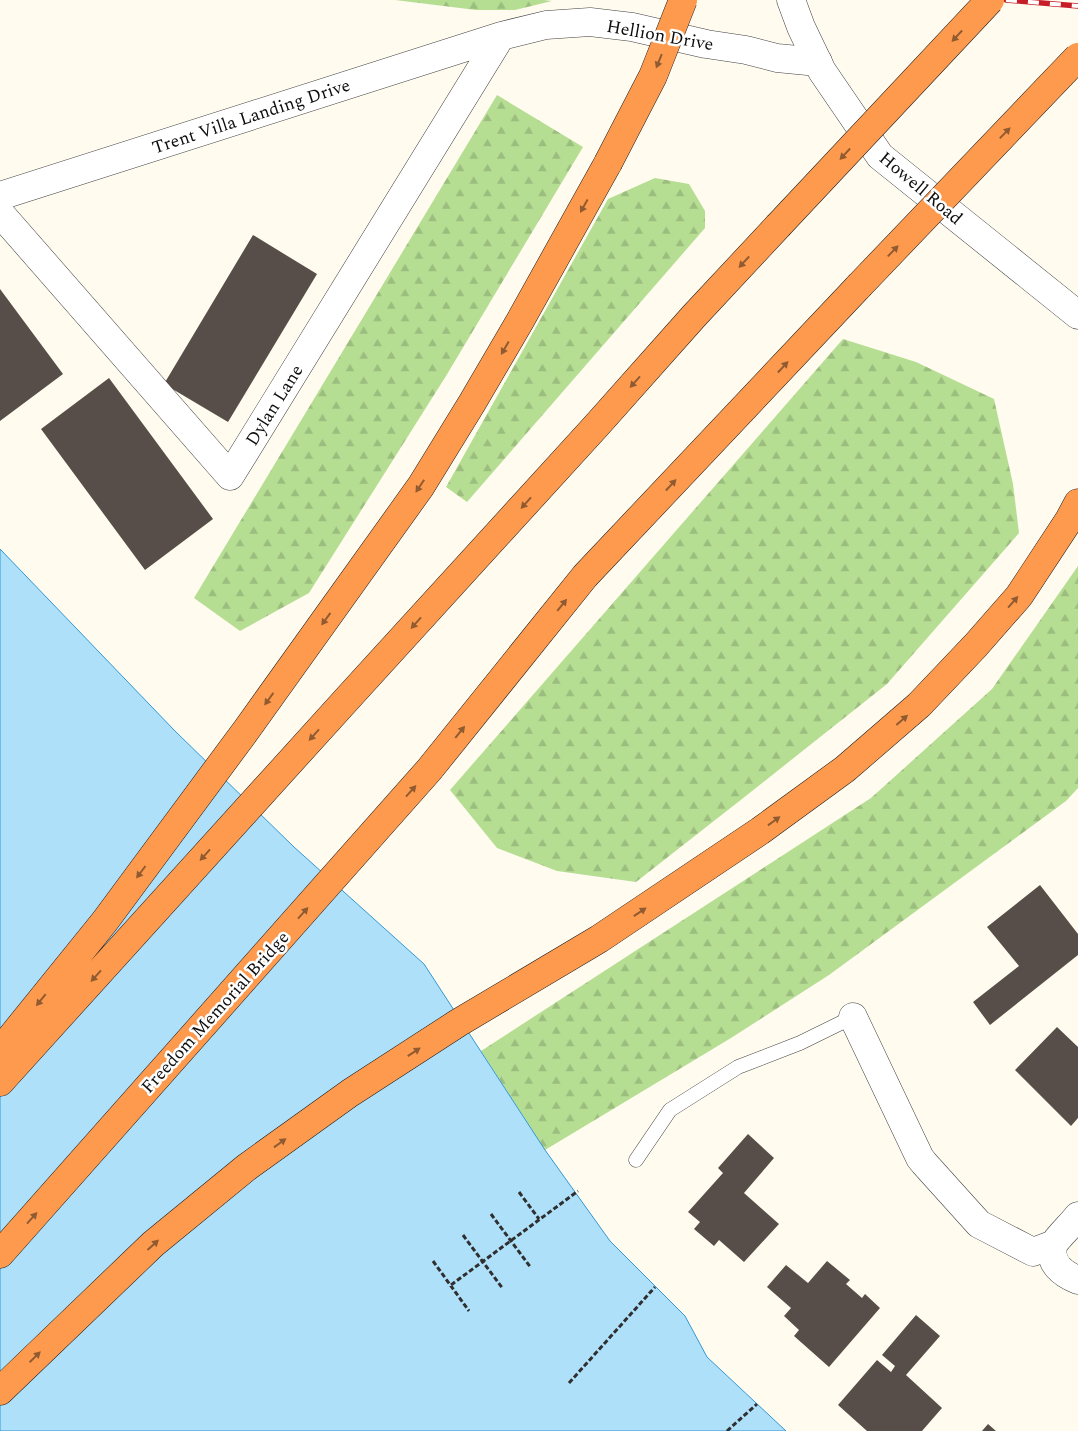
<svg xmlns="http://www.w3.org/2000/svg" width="1078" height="1431" viewBox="0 0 1078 1431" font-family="Spectral,serif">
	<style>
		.forest { fill: url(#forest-firs) }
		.water { fill: #afe0fa; stroke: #3298d5 }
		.building { fill: #574e49 }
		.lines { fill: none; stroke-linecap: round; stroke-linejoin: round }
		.service-casing { stroke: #404040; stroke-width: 15 }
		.minor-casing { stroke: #404040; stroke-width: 29 }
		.tertiary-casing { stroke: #404040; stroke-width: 29 }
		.motorway-casing { stroke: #1e1e1e; stroke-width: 29 }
		.path { stroke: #2f2f2f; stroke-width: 3; stroke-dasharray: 5 2.5; stroke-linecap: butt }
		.service { stroke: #fff; stroke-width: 14 }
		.minor { stroke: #fff; stroke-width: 28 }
		.tertiary { stroke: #fff; stroke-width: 28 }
		.motorway { stroke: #fd9a4e; stroke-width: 28 }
		.rail-casing { stroke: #c61d29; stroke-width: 5.5 }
		.rail { stroke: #fff; stroke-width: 4; stroke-dasharray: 11; stroke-linecap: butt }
		.motorway-bridge-casing { stroke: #1e1e1e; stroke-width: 29; stroke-linecap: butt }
		.motorway-bridge { stroke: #fd9a4e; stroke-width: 28 }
		.oneway { fill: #915b31 }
		.labels { text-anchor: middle; stroke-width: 5; stroke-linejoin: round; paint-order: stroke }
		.street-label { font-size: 18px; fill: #0d0d0d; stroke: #fff }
	</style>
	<defs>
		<pattern id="forest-firs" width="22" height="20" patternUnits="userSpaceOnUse" patternTransform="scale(1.25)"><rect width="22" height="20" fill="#b6de93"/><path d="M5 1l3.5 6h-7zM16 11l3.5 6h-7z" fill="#9bbd7e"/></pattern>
	</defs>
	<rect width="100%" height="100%" fill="#fffbee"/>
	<path class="forest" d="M 395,0 L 544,0 L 552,1 L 515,10 L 476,10 Z
		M 497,95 L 583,147 L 446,376 L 309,593 L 240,631 L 194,598 Z
		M 655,178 L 689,184 L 705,211 L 705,228 L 467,502 L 446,487 L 608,199 Z
		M 843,339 L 916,362 L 994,399 L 1013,484 L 1019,533 L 887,684 L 742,799 L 636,882 L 557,871 L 497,848 L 450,790 Z
		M 1078,566 L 1078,788 L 1066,801 L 829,975 L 731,1038 L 545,1150 L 481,1051 L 871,798 L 992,689 Z"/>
	<path class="water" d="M 0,549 L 175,731 L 294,847 L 424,964 L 545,1150 L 610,1241 L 685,1316 L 707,1357 L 786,1431 L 0,1431 Z"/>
	<path class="building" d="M 253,235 L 317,274 L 228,422 L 164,384 Z
		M 0,289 L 63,374 L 0,421 Z
		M 109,378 L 213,519 L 145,570 L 41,429 Z
		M 1040,885 L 1078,934 L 1078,955 L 990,1025 L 973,1002 L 1019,966 L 987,927 Z
		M 1057,1027 L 1078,1047 L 1078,1118 L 1071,1126 L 1015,1070 Z
		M 748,1134 L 774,1158 L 744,1193 L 779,1224 L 744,1262 L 719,1240 L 714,1246 L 694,1229 L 700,1222 L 688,1212 L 723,1173 L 718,1168 Z
		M 827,1261 L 850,1280 L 846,1284 L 862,1298 L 865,1294 L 880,1308 L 829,1367 L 794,1336 L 799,1330 L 784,1316 L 791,1308 L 767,1287 L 786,1265 L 808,1283 Z
		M 916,1315 L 940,1336 L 906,1375 L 942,1408 L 922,1431 L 867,1431 L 838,1405 L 877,1360 L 891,1372 L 895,1366 L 882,1355 Z
		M 988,1424 L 996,1431 L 982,1431 Z"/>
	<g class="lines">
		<defs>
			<path id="service" d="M 636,1160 L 670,1110 L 738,1067 L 800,1043 L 853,1017"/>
			<path id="minor" d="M 0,196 L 501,36 L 546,25 L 590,22 L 632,27 L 706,44 L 746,50 L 777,58 L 818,62
				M 0,213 L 230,476 L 501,36
				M 853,1017 L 920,1158 L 924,1163 L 979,1224 L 1033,1252 L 1054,1244
				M 1078,1216 C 1073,1223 1057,1238 1054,1244 C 1047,1263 1063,1274 1078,1280"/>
			<path id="tertiary" d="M 791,0 L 801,27 L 822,71 L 880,156 L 1078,315"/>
			<path id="motorway" d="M 0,1051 L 105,921 L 247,729 L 421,486 L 472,403 L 520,321 L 608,163
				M 0,1082 L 347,699 L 597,425 L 694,316 L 778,226
				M 0,1254 L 429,770 L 585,576 L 859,286
				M 0,1391 L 153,1244 L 247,1167 L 350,1093 L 458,1023 L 599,939 L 760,831 L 845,769 L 919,705 L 976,645 L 1019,596 L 1069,520 L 1078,503"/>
		</defs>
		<use href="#service" class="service-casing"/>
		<use href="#minor" class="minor-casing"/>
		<use href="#tertiary" class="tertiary-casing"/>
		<use href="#motorway" class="motorway-casing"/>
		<path class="path" d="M 519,1192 L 539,1219
			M 491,1214 L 531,1268
			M 463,1235 L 503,1289
			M 433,1261 L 469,1311
			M 451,1285 L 578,1191
			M 569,1383 L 655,1287
			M 727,1431 L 757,1404"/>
		<use href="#service" class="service"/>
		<use href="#minor" class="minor"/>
		<use href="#tertiary" class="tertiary"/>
		<use href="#motorway" class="motorway"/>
		<defs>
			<path id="rail" d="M 1006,0 L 1078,6"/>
		</defs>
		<use href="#rail" class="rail-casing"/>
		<use href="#rail" class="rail"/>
		<defs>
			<path id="motorway-bridge" d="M 608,163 L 653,76 L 683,0
				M 778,226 L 990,0
				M 859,286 L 1078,57"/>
		</defs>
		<use href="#motorway-bridge" class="motorway-bridge-casing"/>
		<use href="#motorway-bridge" class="motorway-bridge"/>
	</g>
	<defs><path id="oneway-solid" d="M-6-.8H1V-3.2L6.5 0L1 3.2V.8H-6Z" transform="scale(1.25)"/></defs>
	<g class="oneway">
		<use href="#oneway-solid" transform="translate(957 36) rotate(133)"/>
		<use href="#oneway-solid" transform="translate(659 61) rotate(112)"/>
		<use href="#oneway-solid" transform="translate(1005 133) rotate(-46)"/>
		<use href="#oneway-solid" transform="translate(845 154) rotate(133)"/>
		<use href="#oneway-solid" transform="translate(584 206) rotate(119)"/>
		<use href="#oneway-solid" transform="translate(893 251) rotate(-46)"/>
		<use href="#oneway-solid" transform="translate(744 262) rotate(133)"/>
		<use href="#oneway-solid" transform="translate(505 348) rotate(120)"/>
		<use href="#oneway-solid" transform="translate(783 367) rotate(-47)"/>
		<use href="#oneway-solid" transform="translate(635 382) rotate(132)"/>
		<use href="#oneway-solid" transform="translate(671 485) rotate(-47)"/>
		<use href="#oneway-solid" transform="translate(420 486) rotate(124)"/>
		<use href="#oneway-solid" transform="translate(526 503) rotate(132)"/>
		<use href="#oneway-solid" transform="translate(1013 602) rotate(-49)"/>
		<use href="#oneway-solid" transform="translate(562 605) rotate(-51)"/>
		<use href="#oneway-solid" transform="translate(326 619) rotate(126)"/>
		<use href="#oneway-solid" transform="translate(416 623) rotate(132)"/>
		<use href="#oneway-solid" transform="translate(269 699) rotate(126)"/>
		<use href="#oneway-solid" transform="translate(902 720) rotate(-41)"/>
		<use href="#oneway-solid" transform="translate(460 732) rotate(-51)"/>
		<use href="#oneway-solid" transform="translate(314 735) rotate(132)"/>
		<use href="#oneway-solid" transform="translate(411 791) rotate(-48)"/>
		<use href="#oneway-solid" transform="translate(774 821) rotate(-36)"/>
		<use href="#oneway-solid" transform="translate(205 855) rotate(132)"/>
		<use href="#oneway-solid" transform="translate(141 872) rotate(127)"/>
		<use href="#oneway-solid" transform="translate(640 912) rotate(-34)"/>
		<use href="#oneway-solid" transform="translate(303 913) rotate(-48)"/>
		<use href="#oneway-solid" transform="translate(96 976) rotate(132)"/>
		<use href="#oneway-solid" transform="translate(41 1000) rotate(129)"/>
		<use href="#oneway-solid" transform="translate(414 1052) rotate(-33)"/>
		<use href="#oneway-solid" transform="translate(280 1143) rotate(-36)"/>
		<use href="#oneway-solid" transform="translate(32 1218) rotate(-48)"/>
		<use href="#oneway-solid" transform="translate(153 1245) rotate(-42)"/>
		<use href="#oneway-solid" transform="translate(35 1357) rotate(-44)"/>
	</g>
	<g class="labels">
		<g class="street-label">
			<text transform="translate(660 35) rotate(10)" y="6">Hellion Drive</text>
			<text transform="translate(251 116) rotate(-18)" y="6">Trent Villa Landing Drive</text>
			<text transform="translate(921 188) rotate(40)" y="6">Howell Road</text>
			<text transform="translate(274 405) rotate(-58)" y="6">Dylan Lane</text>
			<text transform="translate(215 1012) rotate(-48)" y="6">Freedom Memorial Bridge</text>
		</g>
	</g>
</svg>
